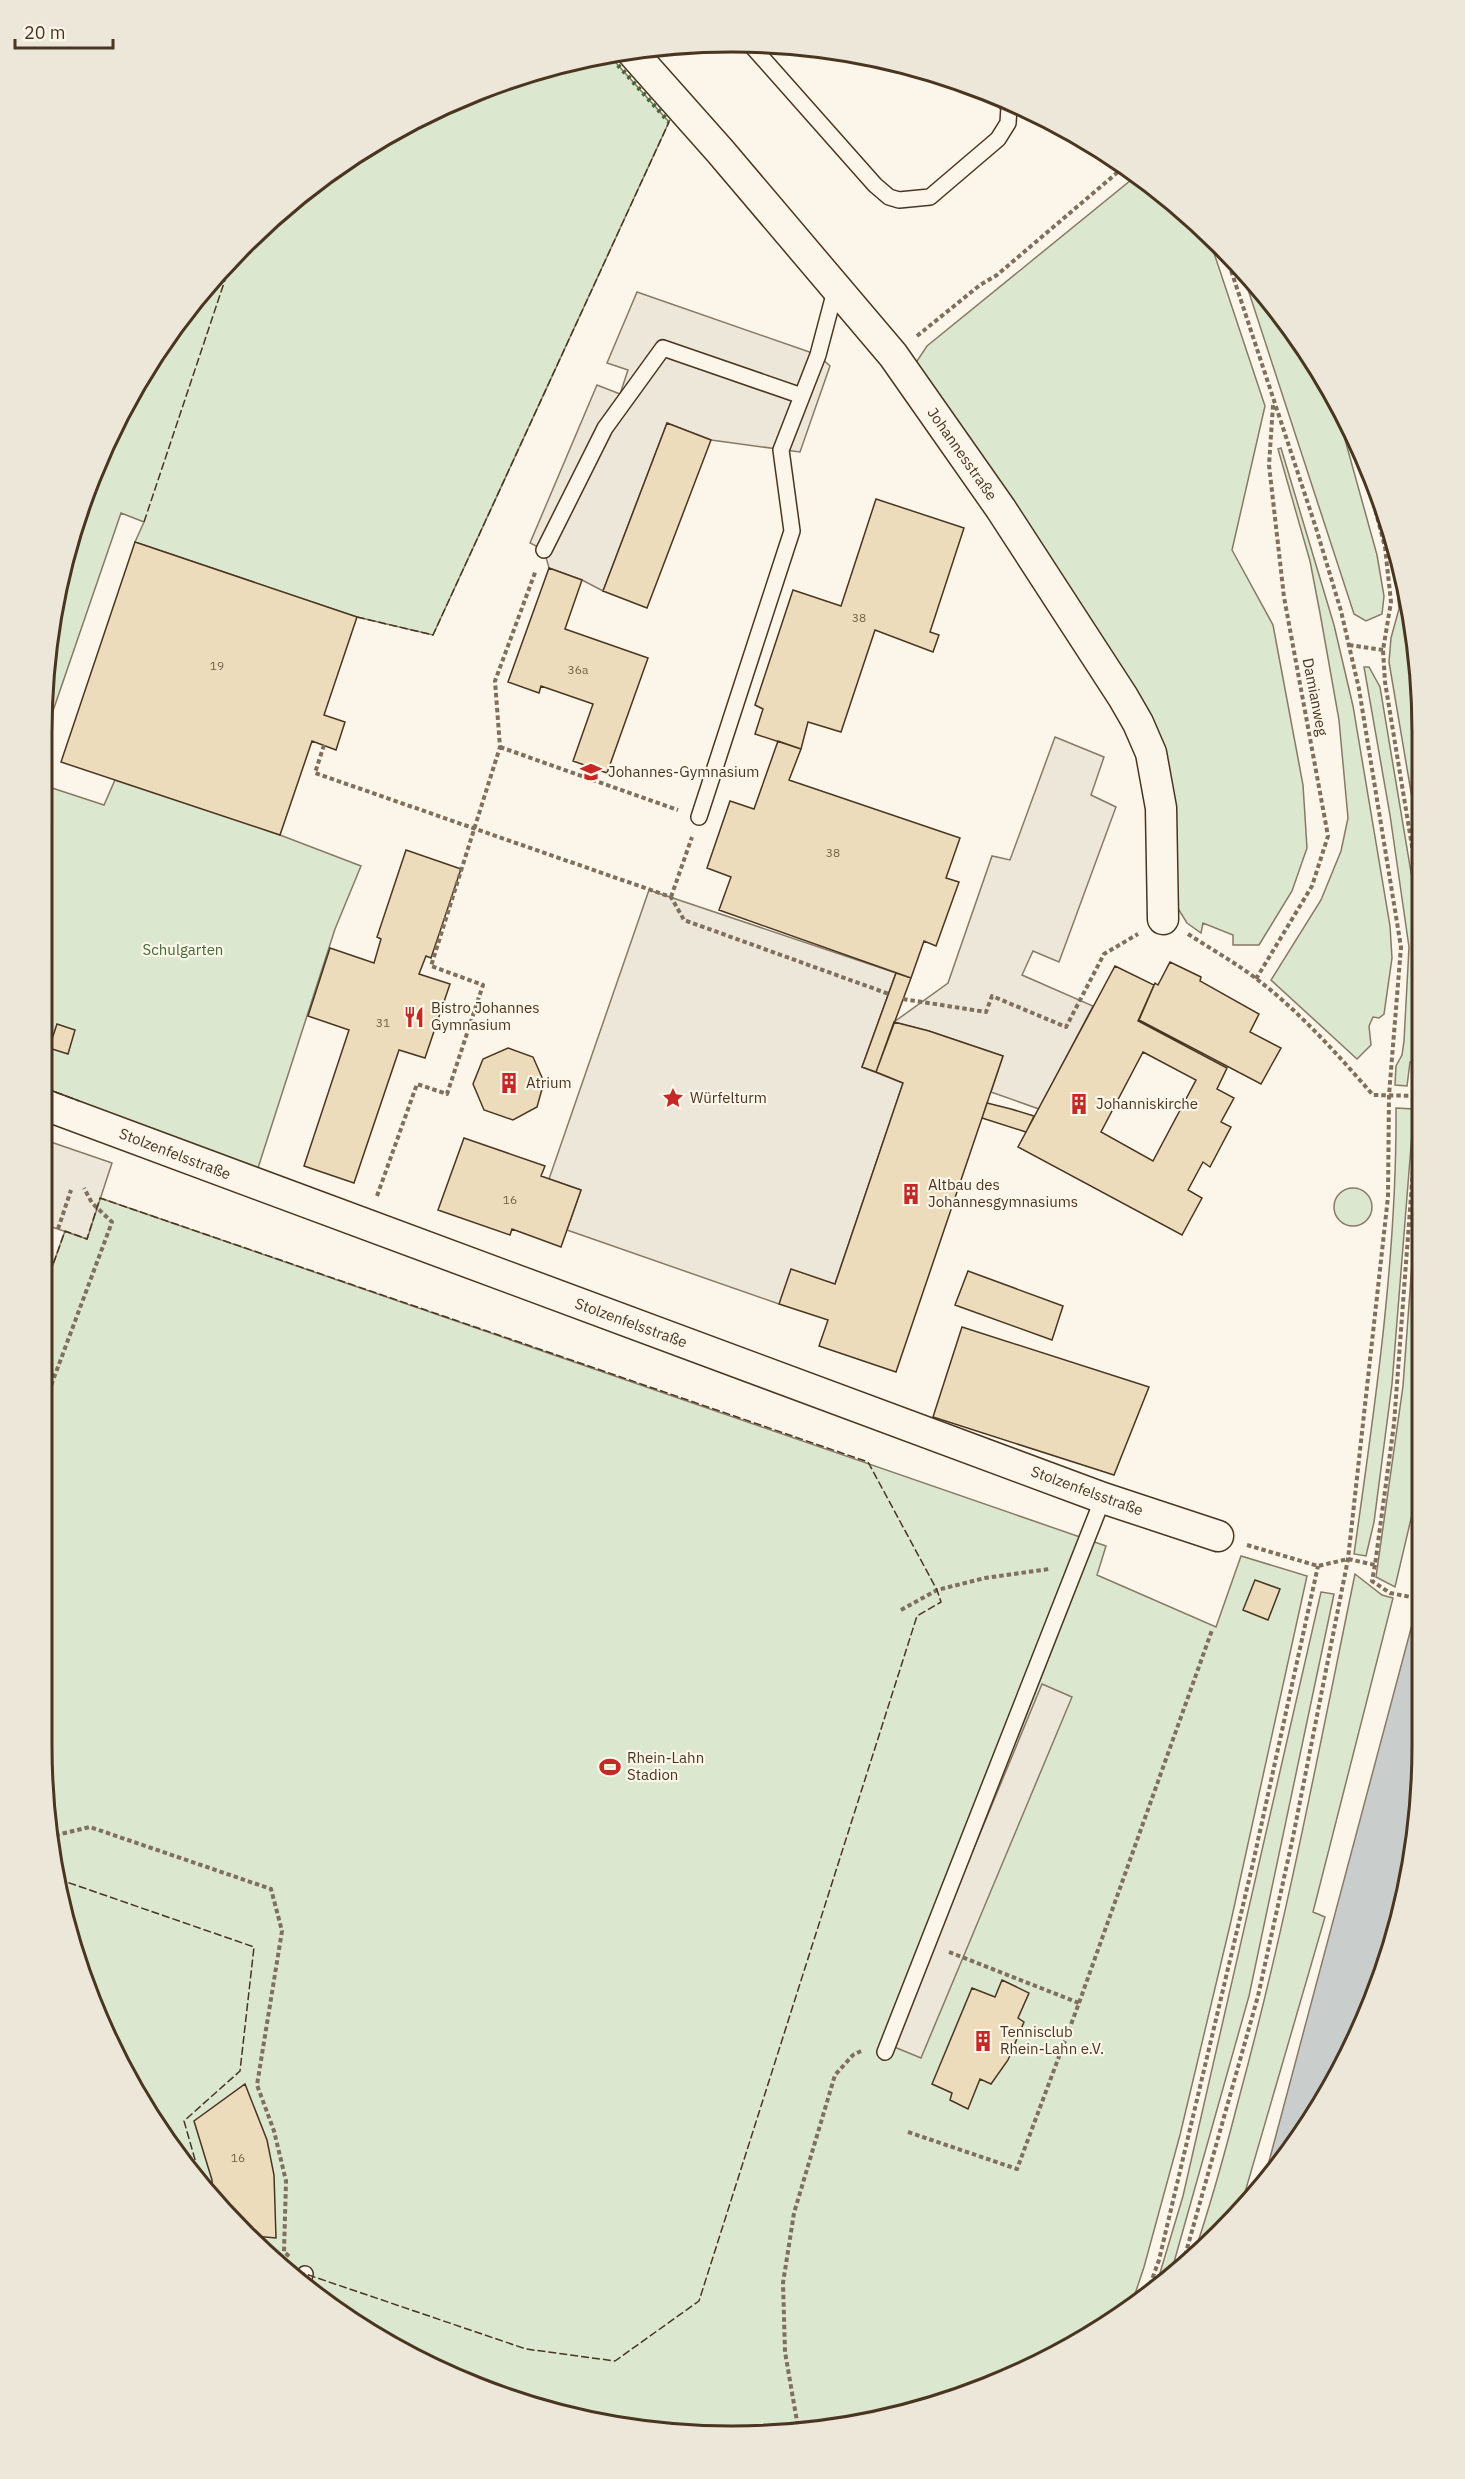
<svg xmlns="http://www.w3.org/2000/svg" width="1465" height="2479" viewBox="0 0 1465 2479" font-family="'IBM Plex Sans',sans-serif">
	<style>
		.green { fill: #dce7d0; stroke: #887966; stroke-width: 1.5 }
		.parking { fill: #ede7d9; stroke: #887966; stroke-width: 1.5 }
		.water { fill: #c9cecd; stroke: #887966; stroke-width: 1.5 }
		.building { fill: #ecdcbc; stroke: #4a3520; stroke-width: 1.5; fill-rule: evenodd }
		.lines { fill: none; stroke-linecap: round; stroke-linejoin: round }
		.lane-casing { stroke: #4a3520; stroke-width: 18 }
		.street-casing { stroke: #4a3520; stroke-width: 33 }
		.path { stroke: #7f6f5c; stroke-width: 4; stroke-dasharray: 4.5 3; stroke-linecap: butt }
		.lane { stroke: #fbf6e9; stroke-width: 15 }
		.street { stroke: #fbf6e9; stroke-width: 30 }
		.hedge { stroke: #436837; stroke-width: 4.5; stroke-dasharray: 3 4.5; stroke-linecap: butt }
		.fence { stroke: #4a3520; stroke-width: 1.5; stroke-dasharray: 8 3; stroke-linecap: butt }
		.labels { text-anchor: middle; stroke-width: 4.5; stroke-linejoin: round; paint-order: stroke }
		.number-label { font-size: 12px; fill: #725f47 }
		.street-label { font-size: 15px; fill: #4a3520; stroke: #fbf6e9 }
		.poi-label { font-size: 15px; fill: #4a3520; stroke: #fbf6e9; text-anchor: start }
		.park-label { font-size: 15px; fill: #436837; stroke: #fbf6e9 }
		.rim { fill: none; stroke: #4a3520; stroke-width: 3 }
	</style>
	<rect width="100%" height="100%" fill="#fbf6e9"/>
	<path class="green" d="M 608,54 L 669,122 L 433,635 L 357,617 L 135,542 L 144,522 L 121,513 L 44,737 L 44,687 L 79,510 L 159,349 L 244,244 L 349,158 L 469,94 L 598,55 Z
		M 1136,176 L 1210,241 L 1265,406 L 1232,550 L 1273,625 L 1303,785 L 1307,848 L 1292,891 L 1259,945 L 1233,945 L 1233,935 L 1203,923 L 1201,933 L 1187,923 L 1177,907 L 1170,799 L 915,364 L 927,346 Z
		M 1241,268 L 1251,277 L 1331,389 L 1377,555 L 1384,596 L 1382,614 L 1366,621 L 1354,614 Z
		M 1281,448 L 1334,625 L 1353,706 L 1390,926 L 1392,958 L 1384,1014 L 1379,1018 L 1373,1017 L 1369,1026 L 1371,1045 L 1357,1059 L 1271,980 L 1321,900 L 1341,851 L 1348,818 L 1339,720 L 1320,613 L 1310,561 L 1278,449 Z
		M 1383,513 L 1399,553 L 1421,687 L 1421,851 L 1389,662 L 1391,638 L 1399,609 L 1396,581 Z
		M 1364,667 L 1369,667 L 1380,687 L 1420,926 L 1421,997 L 1416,1062 L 1410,1062 L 1407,1086 L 1395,1085 L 1396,1066 L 1402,1055 L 1404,1041 L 1409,947 L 1390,815 Z
		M 115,780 L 280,835 L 361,866 L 335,929 L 257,1171 L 45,1088 L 44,792 L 46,786 L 104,805 Z
		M 1396,1108 L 1414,1109 L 1392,1384 L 1374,1522 L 1366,1556 L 1354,1554 C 1375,1406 1397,1257 1396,1108 Z
		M 1421,1141 L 1421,1476 L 1395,1587 L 1376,1577 L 1403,1386 Z
		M1334 1207a19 19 0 1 1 38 0a19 19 0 1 1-38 0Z
		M 100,1198 L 1106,1546 L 1097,1575 L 1216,1627 L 1241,1556 L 1307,1576 L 1231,1921 L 1180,2135 L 1144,2267 L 1130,2309 L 1038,2366 L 954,2400 L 823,2431 L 732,2437 L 598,2424 L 511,2400 L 427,2366 L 312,2295 L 184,2167 L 113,2052 L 79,1968 L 48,1837 L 46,1284 L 65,1231 L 87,1239 Z
		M 1355,1574 L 1382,1595 L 1393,1598 L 1313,1912 L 1325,1917 L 1239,2213 L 1221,2235 L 1192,2260 C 1210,2207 1225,2153 1239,2098 C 1286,1925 1319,1749 1355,1574 Z
		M 1321,1592 L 1334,1594 L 1249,1996 L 1169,2280 L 1154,2293 L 1183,2196 Z"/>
	<path class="parking" d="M 637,292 L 818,355 L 830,366 L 800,452 L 711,440 L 667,423 L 603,591 L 582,580 L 549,568 L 544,550 L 530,543 L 597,385 L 620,394 L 628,370 L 607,363 Z
		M 1055,737 L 1104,757 L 1091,795 L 1116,807 L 1059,962 L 1033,951 L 1022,975 L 1093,1006 L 1039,1109 L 991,1092 L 1003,1056 L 929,1031 L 894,1022 L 948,983 L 992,856 L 1010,860 Z
		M 649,890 L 896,973 L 862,1067 L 903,1083 L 835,1284 L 779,1304 L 567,1230 L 581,1190 L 549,1179 Z
		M 45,1140 L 112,1163 L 87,1239 L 46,1225 Z
		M 1042,1684 L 1072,1697 L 921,2058 L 892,2046 Z"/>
	<path class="water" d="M 1421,1591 L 1421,1792 L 1386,1969 L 1306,2130 L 1263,2184 Z"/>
	<path class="building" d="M 667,423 L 711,440 L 647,608 L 603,591 Z
		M 876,499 L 964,528 L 930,632 L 939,635 L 933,652 L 875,630 L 841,732 L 808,722 L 801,749 L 755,734 L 763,709 L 755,705 L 793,590 L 841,606 Z
		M 135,542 L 357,617 L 324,715 L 345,722 L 336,750 L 312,741 L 280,835 L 61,762 Z
		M 549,568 L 582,580 L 565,629 L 648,658 L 607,773 L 573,761 L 593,704 L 541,686 L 539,693 L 508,682 Z
		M 778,741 L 801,749 L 789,780 L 960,838 L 946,878 L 959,882 L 936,946 L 924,941 L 911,978 L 719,910 L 731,877 L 707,868 L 730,801 L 754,809 Z
		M 406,850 L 461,869 L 431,958 L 426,956 L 419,974 L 450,984 L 425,1058 L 399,1050 L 354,1183 L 304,1166 L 349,1030 L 308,1016 L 330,948 L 374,963 L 381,939 L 377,937 Z
		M 1170,962 L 1201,977 L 1200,981 L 1259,1014 L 1250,1032 L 1281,1048 L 1261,1084 L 1139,1020 L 1155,983 L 1158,985 Z
		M 1115,966 L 1154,985 L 1138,1021 L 1227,1068 L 1217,1089 L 1234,1098 L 1221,1122 L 1231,1127 L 1210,1167 L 1203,1162 L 1188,1190 L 1202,1198 L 1182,1235 L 1018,1147 ZM 1143,1052 L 1196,1080 L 1153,1161 L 1101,1132 Z
		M 896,973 L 911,978 L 876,1072 L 862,1067 Z
		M 894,1022 L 929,1031 L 1003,1056 L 896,1372 L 819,1346 L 828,1320 L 779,1304 L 791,1269 L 835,1284 L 903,1083 L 876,1072 Z
		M 57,1024 L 75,1030 L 68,1054 L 49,1048 Z
		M 508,1048 L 533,1057 L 544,1082 L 537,1107 L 513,1120 L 484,1110 L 473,1084 L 483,1059 Z
		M 987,1103 L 1011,1109 L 1034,1116 L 1026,1132 L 982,1118 Z
		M 464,1138 L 545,1166 L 541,1176 L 581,1190 L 561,1247 L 512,1229 L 510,1235 L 438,1210 Z
		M 968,1271 L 1063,1306 L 1052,1340 L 955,1305 Z
		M 962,1327 L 1149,1387 L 1114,1475 L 933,1417 Z
		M 1255,1580 L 1280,1589 L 1268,1620 L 1243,1610 Z
		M 1002,1980 L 1029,1993 L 1018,2018 L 1024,2022 L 1008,2060 L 991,2084 L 980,2079 L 968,2109 L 950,2100 L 952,2093 L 932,2084 L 972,1988 L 995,1997 Z
		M 245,2084 L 267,2140 L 274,2175 L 276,2238 L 254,2236 L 213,2195 L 212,2180 L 194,2121 Z"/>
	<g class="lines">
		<defs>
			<path id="lane" d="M 750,44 L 875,185 L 889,197 L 899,200 L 930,197 L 998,139 L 1008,123 L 1009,107 L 1003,98
				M 544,550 L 605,428 L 663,348 L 802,396
				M 699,817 L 792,531 L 781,450 L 818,355 L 836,287
				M 885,2052 L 1103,1498
				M 302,2284 L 305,2274"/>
			<path id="street" d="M 632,52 L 720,151 L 893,355 L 1001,509 L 1123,697 L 1138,723 L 1151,753 L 1161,808 L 1163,919
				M 45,1105 L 1103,1498 L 1218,1536"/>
		</defs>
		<use href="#lane" class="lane-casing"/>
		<use href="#street" class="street-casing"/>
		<path class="path" d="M 917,336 L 980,285 L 997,275 L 1125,166
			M 1366,474 L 1385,547 L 1391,602 L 1383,650 L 1385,682 L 1421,901
			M 1349,645 L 1383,650
			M 324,745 L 315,773 L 671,897 L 684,920 L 889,994
			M 500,747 L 678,810
			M 671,897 L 692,837
			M 1188,934 C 1211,949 1236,963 1258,980 C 1301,1013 1337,1054 1373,1095 L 1419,1096
			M 1256,979 L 1312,886 L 1328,836 L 1284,597 L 1269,465 L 1273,405
			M 903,999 L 986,1012 L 992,996 L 1066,1027 L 1104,954 L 1138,934
			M 377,1196 L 417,1084 L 447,1094 L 483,985 L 431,966 L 500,747 L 495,681 L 536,570
			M 58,1229 L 71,1190
			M 46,1399 L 112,1222 L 92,1203 L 84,1188
			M 1247,1545 L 1318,1566 L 1348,1559 L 1375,1565 L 1394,1424 L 1421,1062
			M 1375,1565 L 1372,1581 L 1390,1593 L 1421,1599
			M 901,1610 L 937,1590 L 985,1578 L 1049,1569
			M 48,1837 L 90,1827 L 271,1889 L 282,1931 L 257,2085 L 274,2131 L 286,2181 L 284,2252 L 290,2257
			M 949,1952 L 1079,2003
			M 908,2132 L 1017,2169 L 1079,2003 L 1212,1630
			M 1181,2270 L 1258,1996 L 1293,1837 L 1348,1559 L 1388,1197 L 1389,1095 L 1401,947 L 1359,689 L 1341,611 L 1316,528 L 1226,255
			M 1145,2299 L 1159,2260 L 1253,1863 L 1318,1566
			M 799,2433 L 785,2352 L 783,2283 L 794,2213 L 835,2075 L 853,2055 L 861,2051"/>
		<use href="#lane" class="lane"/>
		<use href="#street" class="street"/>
		<path class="hedge" d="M 608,54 L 669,122"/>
		<path class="fence" d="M 144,522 L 232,259
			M 357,617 L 433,635 L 669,122
			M 45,1088 L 79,1101
			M 46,1284 L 65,1231 L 87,1239 L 100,1198 L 868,1462 L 937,1590 L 941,1602 L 917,1616 L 699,2301 L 615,2361 L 526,2349 L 285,2267
			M 58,1879 L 254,1947 L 240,2071 L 184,2121 L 202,2184"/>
	</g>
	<defs>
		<symbol id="school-bare" viewBox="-9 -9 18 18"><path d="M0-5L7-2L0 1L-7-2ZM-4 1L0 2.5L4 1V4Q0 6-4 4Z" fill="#c62828" stroke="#fbf6e9" stroke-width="2.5" paint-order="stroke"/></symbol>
		<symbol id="restaurant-bare" viewBox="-9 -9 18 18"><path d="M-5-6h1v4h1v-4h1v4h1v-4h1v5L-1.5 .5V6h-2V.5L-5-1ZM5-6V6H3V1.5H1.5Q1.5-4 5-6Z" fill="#c62828" stroke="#fbf6e9" stroke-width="2.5" paint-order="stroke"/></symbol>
		<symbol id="building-bare" viewBox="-9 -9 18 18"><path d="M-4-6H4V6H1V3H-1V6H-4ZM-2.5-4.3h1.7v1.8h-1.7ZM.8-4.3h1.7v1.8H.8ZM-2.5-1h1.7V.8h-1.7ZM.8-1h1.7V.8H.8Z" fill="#c62828" stroke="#fbf6e9" stroke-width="2.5" paint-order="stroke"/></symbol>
		<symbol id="sight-bare" viewBox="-9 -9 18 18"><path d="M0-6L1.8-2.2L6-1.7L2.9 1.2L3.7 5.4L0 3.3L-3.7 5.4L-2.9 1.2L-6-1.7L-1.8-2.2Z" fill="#c62828" stroke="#fbf6e9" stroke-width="2.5" paint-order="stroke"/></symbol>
		<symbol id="stadium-bare" viewBox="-9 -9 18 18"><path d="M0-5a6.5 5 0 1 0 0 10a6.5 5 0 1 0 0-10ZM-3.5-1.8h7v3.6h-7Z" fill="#c62828" stroke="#fbf6e9" stroke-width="2.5" paint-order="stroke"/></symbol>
	</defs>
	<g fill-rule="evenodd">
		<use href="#school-bare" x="576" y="757" width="30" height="30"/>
		<use href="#restaurant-bare" x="399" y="1002" width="30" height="30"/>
		<use href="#building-bare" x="494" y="1068" width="30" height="30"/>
		<use href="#sight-bare" x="658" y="1083" width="30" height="30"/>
		<use href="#building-bare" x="1064" y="1089" width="30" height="30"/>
		<use href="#building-bare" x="896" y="1179" width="30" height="30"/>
		<use href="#stadium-bare" x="595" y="1752" width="30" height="30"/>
		<use href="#building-bare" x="968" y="2026" width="30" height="30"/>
	</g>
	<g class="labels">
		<g class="number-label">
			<text x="859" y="622">38</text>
			<text x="217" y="670">19</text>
			<text x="578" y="674">36a</text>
			<text x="833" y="857">38</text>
			<text x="383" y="1027">31</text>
			<text x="510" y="1204">16</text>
			<text x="238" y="2162">16</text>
		</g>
		<g class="street-label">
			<text transform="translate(962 454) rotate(55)" y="5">Johannesstraße</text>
			<text transform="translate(1315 697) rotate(79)" y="5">Damianweg</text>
			<text transform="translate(175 1154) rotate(21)" y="5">Stolzenfelsstraße</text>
			<text transform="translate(631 1323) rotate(20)" y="5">Stolzenfelsstraße</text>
			<text transform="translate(1087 1491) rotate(20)" y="5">Stolzenfelsstraße</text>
		</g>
		<g class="poi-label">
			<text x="608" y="777">Johannes-Gymnasium</text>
			<text x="431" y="1013">Bistro Johannes<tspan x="431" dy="17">Gymnasium</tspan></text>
			<text x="526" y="1088">Atrium</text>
			<text x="690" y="1103">Würfelturm</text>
			<text x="1096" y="1109">Johanniskirche</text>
			<text x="928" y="1190">Altbau des<tspan x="928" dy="17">Johannesgymnasiums</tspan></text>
			<text x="627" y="1763">Rhein-Lahn<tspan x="627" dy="17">Stadion</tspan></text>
			<text x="1000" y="2037">Tennisclub<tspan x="1000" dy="17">Rhein-Lahn e.V.</tspan></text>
		</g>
		<g class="park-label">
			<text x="183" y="955">Schulgarten</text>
		</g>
	</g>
	<path d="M0 0H1465V2479H0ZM732 52H732A680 680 0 0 1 1412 732V1746A680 680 0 0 1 732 2426H732A680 680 0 0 1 52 1746V732A680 680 0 0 1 732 52Z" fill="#ede7d9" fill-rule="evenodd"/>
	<path class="rim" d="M732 52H732A680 680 0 0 1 1412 732V1746A680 680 0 0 1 732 2426H732A680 680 0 0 1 52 1746V732A680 680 0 0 1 732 52Z"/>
	<path d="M15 39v9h98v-9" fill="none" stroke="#4a3520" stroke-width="3"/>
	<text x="24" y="39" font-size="18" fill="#4a3520" stroke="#fbf6e9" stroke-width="4.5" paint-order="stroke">20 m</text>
</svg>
